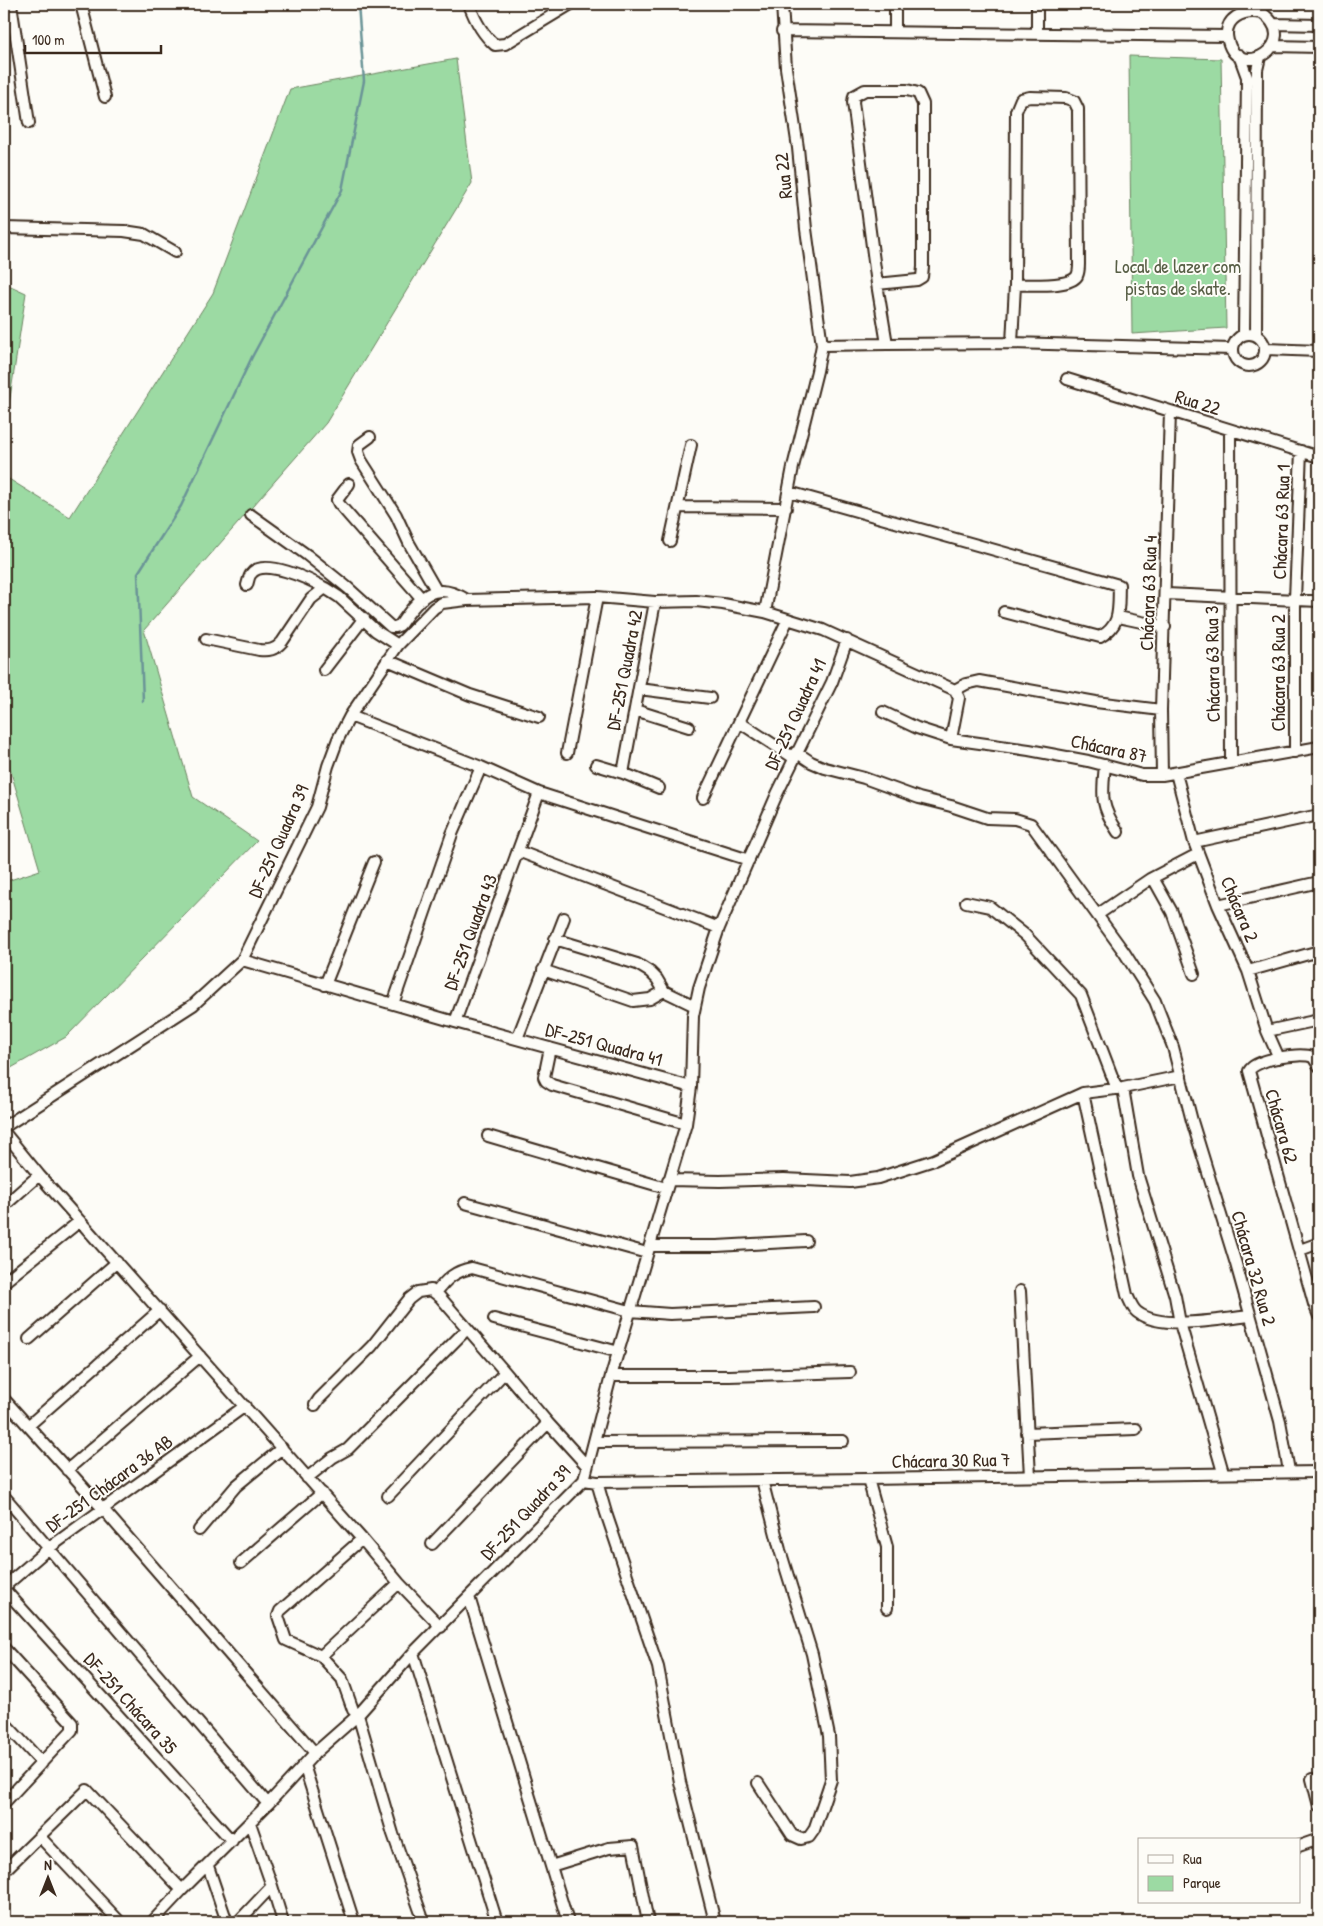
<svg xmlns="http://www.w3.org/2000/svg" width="1323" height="1926" viewBox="0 0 1323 1926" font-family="'Patrick Hand',sans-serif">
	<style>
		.green { fill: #9cdaa3; stroke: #6c8260 }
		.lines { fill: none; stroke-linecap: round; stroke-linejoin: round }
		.stream { stroke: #6b9497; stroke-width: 2.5 }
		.minor-casing { stroke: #3b2a1e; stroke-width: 14 }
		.minor { stroke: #fdfcf7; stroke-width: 10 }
		.labels { text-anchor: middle; stroke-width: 4; stroke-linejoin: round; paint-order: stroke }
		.street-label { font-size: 19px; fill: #3b2a1e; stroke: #fdfcf7 }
		.park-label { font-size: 19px; fill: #585f46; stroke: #fdfcf7 }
	</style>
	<rect width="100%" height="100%" fill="#fdfcf7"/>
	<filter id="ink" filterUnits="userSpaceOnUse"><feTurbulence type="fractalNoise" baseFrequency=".02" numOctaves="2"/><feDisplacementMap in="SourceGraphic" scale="10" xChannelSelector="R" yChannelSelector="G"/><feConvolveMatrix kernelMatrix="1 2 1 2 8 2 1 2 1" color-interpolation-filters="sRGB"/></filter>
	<g filter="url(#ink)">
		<path class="green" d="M 1129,56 L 1221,59 L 1226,328 L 1132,334 Z
			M 456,59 L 472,183 L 326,423 L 144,630 L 193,797 L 257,841 L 66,1037 L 4,1072 L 4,882 L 40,870 L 4,749 L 4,476 L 70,517 L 213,293 L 290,89 Z
			M 4,283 L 26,293 L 4,437 Z"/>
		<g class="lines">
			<path class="stream" d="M 143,701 L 138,573 L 181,506 L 252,357 L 342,190 L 364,81 L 358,4"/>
			<defs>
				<path id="minor" d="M 11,4 L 29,123
					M 81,4 L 105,97
					M 469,4 C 474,18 483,35 495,45 L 505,44 L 571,4
					M 1037,4 L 1037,33
					M 1261,4 L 1262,13 C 1304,42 1239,83 1228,41 C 1222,18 1244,9 1262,13
					M 1273,24 L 1319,25
					M 782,31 L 1227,36
					M 895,32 L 895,4
					M 1273,46 L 1319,47
					M 1239,55 L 1247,77 L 1244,334
					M 865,90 L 907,90 L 918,93 L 923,104 L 923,267 L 922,277 L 917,280 L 877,284 L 853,102 L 854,96 Z
					M 1030,97 L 1066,98 L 1074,101 L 1078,109 L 1079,264 C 1079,268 1079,272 1077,276 C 1069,288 1029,284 1015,285 L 1016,111 L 1021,99 Z
					M 4,228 L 124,231 L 144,234 L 175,252
					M 877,284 L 887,344 L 1012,343 L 1232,349
					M1233 350a16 16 0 1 1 32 0a16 16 0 1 1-32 0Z
					M 1256,335 L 1257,70 L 1260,57
					M 1012,343 L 1015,285
					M 822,345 L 887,344
					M 1266,349 L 1319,351
					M 1067,379 L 1319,457
					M 1230,430 L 1231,763
					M 370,437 L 359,445 L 358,452 L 361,460 L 396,515 L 409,543 L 436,590
					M 349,484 L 337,500 L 339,504 L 422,599
					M 789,492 L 1119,585 C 1118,608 1122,625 1100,637 L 1004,612
					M 678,507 L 786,508
					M 251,515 L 307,555 L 348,588 L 391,627 L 395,627 L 400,625 C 419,597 434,579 467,600
					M 670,541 L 691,445
					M 247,585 C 248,582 249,576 251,574 C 263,557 311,580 325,588
					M 1166,594 L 1319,601
					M 765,612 L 793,467 L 817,371 L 822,345 L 806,229 L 798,148 L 786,68 L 782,4
					M 1118,617 L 1165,627
					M 206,639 L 259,650 C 269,651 275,650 282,642 L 311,599 L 325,588 L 339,597 L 376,631 L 398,645
					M 387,660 L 470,695 L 539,717
					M 324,670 L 364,618
					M 639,689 L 710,698
					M 635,710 L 689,727
					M 883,712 L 917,728 L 951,739 L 1029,750 L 1088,761 L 1142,775 L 1162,775 L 1319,747
					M 350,716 L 481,767 L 539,793 L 749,860
					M 739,722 L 794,758
					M 951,739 L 959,698 L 955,690 L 966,684 L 979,681 L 1096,702 L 1161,710
					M 796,752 L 811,762 L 825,768 L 864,778 L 919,798 L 951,806 L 987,818 L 1015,819 L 1031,824 L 1124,952 L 1155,1001 L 1173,1047 L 1192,1121 L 1236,1264 L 1280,1421 L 1289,1471
					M 1295,752 L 1295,599 L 1301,451
					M 567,753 L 597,597
					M 596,765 L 623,773 L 659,788
					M 1105,765 C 1102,796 1100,805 1118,832
					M 623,773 L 655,602
					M 1176,773 L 1194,842 L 1218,905 L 1248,971 L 1267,1031 L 1279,1058
					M 1162,775 L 1161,710 L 1170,412
					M 703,798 L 788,619
					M 1194,842 L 1319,815
					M 518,851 L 719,928
					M 1153,878 L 1172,912 L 1194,974
					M 966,902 L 990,907 L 1025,935 L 1081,995 L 1117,1089
					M 1218,905 L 1319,882
					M 1097,915 L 1150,879 L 1198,854
					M 555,939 L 637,964 L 650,972 L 657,979 L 664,991 L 695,1006
					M 242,960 L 455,1022 L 691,1087
					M 543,970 L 633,1001 L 650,999 L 664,991
					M 1248,971 L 1319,951
					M 325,985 L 374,862
					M 393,1004 L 452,834 L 481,767
					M 455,1022 L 539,793
					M 1267,1031 L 1319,1020
					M 517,1039 L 564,918
					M 550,1048 L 544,1077 L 546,1081 L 552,1085 L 686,1124
					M 1319,1066 L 1313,1057 C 1300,1052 1255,1059 1249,1071 L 1314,1304 L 1319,1316
					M 1123,1088 L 1138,1176 L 1175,1296 L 1180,1323 L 1223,1472
					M 1083,1093 L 1127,1295 C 1130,1301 1132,1308 1137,1312 C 1161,1331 1221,1319 1250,1316
					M 4,1127 L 193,1005 L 242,960 L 317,807 L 328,766 L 338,739 L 350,716 L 398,645 L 434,608 L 442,603 L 467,600 L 597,597 L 655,602 L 696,601 L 723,604 L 765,612 L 823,630 L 955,690
					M 4,1132 L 39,1175 L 362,1539 L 399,1583 L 441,1627
					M 488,1136 L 666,1188
					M 668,1180 L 720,1181 L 784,1179 L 850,1182 L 878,1178 L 934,1160 L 1083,1093 L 1123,1088 L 1181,1076
					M 465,1203 L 647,1253
					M 4,1206 L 39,1175
					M 650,1246 L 717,1246 L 806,1241
					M 1300,1250 L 1319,1243
					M 4,1282 L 80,1221
					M 1020,1291 L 1030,1476
					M 436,1293 C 446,1279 455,1271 472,1268 L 630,1311 L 670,1314 L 814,1307
					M 494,1319 L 619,1352
					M 29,1339 L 117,1262
					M 611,1376 L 729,1376 L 850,1372
					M 4,1399 L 103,1509 L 315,1753
					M 315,1405 L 319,1399 L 372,1346 L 409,1299 L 418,1292 L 431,1290 L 440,1297 L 505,1372 L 548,1423 L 587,1466
					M 28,1426 L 160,1310
					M 1027,1433 L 1136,1429
					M 594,1442 L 843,1441
					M 67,1470 L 200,1356
					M 307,1478 L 332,1458 L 348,1449 L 467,1329
					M 868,1479 L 887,1547 L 887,1608
					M 584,1480 L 597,1482 L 868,1479 L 1319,1472
					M 597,1482 L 606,1513 L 658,1667 L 680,1782 L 715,1922
					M 4,1496 L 268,1804
					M 388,1496 L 505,1372
					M 199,1530 L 236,1486 L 282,1448
					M 362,1539 L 280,1611 L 278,1616 L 286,1640 L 321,1656 L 342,1679 L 353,1710 L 358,1715 L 393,1834 L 424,1922
					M 432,1544 L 548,1423
					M 241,1563 L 322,1493
					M 4,1587 L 49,1548 L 245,1406
					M 4,1589 L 232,1841
					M 469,1597 L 568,1922
					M 4,1648 L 72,1723 L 72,1730 L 4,1803
					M 413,1653 L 497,1922
					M 321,1656 L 399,1583
					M 4,1722 L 42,1763
					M 304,1765 L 354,1922
					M 1312,1779 L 1319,1806
					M 758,1783 L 792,1835 L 801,1839 L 809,1837 L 814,1830 L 831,1780 L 829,1736 L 812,1654 L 780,1550 L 762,1480
					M 250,1823 L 272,1886 L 283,1922
					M 40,1837 L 120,1922
					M 1299,1846 L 1319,1839
					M 208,1866 L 227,1922
					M 551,1866 L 609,1848 L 633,1846 L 648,1922
					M 4,1871 L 87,1790 L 182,1890
					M 152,1922 L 182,1890 L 268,1804 L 315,1753 L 358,1715 L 413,1653 L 584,1480 L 611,1376 L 686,1124 L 691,1087 L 693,1016 L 699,988 L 719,928 L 777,794 L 832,682 L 847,640
					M 238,1922 L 272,1886"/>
			</defs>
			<use href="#minor" class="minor-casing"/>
			<use href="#minor" class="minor"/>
		</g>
	</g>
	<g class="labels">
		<g class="street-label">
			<text transform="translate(783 176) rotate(-96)" y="7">Rua 22</text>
			<text transform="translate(1198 402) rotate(17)" y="7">Rua 22</text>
			<text transform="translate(1281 522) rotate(-88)" y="7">Chácara 63 Rua 1</text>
			<text transform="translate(1148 593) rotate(-88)" y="7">Chácara 63 Rua 4</text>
			<text transform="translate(1212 664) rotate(-91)" y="7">Chácara 63 Rua 3</text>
			<text transform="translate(624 670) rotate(-79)" y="7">DF-251 Quadra 42</text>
			<text transform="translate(1278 673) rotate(-90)" y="7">Chácara 63 Rua 2</text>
			<text transform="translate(795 714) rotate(-65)" y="7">DF-251 Quadra 41</text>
			<text transform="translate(1109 748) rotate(12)" y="7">Chácara 87</text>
			<text transform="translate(278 841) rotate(-66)" y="7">DF-251 Quadra 39</text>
			<text transform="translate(1240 909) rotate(67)" y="7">Chácara 2</text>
			<text transform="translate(470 932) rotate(-70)" y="7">DF-251 Quadra 43</text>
			<text transform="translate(604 1044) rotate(15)" y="7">DF-251 Quadra 41</text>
			<text transform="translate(1282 1126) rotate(74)" y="7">Chácara 62</text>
			<text transform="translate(1254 1268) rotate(74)" y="7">Chácara 32 Rua 2</text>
			<text transform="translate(951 1460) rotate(-1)" y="7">Chácara 30 Rua 7</text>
			<text transform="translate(109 1483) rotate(-36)" y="7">DF-251 Chácara 36 AB</text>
			<text transform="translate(525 1512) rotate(-47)" y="7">DF-251 Quadra 39</text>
			<text transform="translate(131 1703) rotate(48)" y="7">DF-251 Chácara 35</text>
		</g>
		<g class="park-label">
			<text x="1178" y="273">Local de lazer com<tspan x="1178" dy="22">pistas de skate.</tspan></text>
		</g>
	</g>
	<rect width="1323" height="1926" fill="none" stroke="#fdfcf7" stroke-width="20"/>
	<rect x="10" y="10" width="1303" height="1906" fill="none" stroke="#3b2a1e" stroke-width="2" filter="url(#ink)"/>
	<rect x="1138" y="1838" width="162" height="65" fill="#fdfcf7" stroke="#afa8a0"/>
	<rect x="1148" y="1855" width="25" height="8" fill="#fdfcf7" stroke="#afa8a0"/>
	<text x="1183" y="1864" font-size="15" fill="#3b2a1e">Rua</text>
	<rect x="1148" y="1876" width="25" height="15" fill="#9cdaa3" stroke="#afa8a0"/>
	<text x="1183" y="1888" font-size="15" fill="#3b2a1e">Parque</text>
	<g transform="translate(48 1878)" stroke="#fdfcf7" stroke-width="4" paint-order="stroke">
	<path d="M0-4L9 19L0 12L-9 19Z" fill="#3b2a1e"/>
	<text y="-8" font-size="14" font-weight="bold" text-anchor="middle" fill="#3b2a1e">N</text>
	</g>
	<path d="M25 45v8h136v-8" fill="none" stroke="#3b2a1e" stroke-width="2.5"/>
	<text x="32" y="45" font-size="15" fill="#3b2a1e" stroke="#fdfcf7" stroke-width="4" paint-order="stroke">100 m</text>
</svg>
